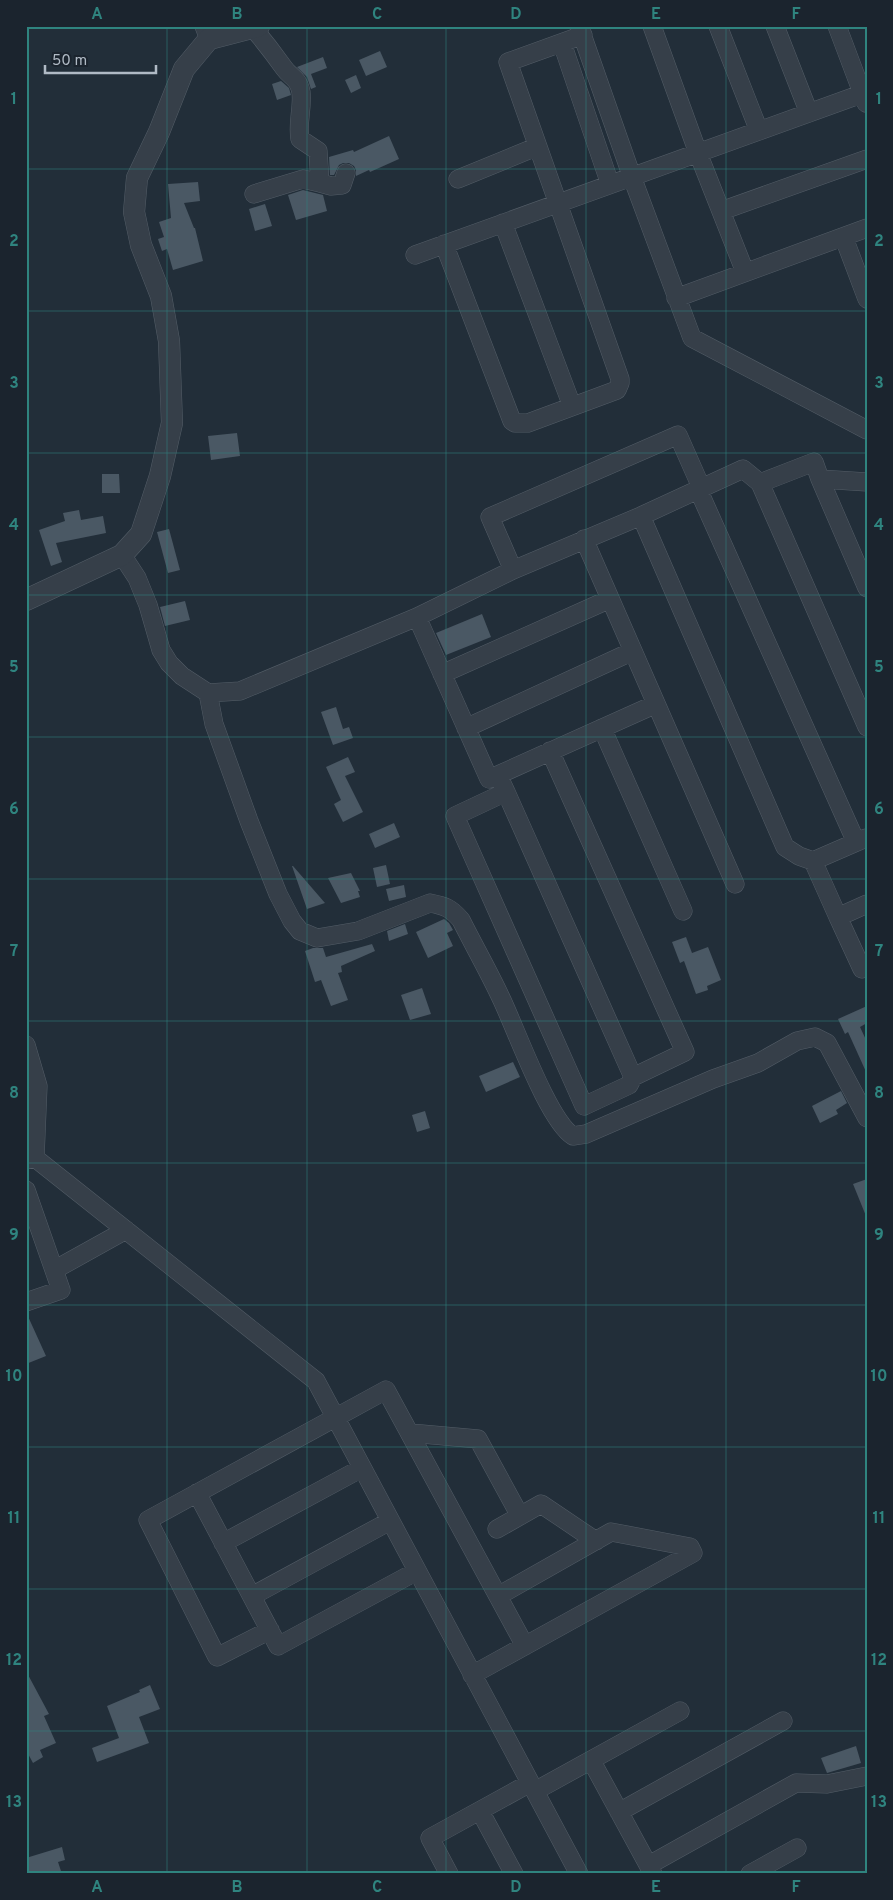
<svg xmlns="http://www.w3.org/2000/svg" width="893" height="1900" viewBox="0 0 893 1900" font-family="Overpass,sans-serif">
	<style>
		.building { fill: #4a5864 }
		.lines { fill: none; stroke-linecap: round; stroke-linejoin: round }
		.minor-casing { stroke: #535d67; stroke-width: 19 }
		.tertiary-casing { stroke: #535d67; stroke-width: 22 }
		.minor { stroke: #363f49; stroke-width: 18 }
		.tertiary { stroke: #363f49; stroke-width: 21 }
		.grid { fill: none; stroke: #2f847f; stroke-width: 1; stroke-opacity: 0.55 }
		.neatline { fill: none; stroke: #2f847f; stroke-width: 2 }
		.grid-label { font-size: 16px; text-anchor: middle; font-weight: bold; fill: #2f847f }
	</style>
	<rect width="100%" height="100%" fill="#222e39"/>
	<path class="building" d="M 380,51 L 387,67 L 366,76 L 359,60 Z
		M 323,57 L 327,68 L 311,74 L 316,87 L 311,89 L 307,77 L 297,67 Z
		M 356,75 L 361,88 L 351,93 L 345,80 Z
		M 281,81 L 289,88 L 291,95 L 277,100 L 272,84 Z
		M 389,136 L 399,159 L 370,172 L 369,170 L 356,176 L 356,170 L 354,166 L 349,163 L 343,163 L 339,165 L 334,175 L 330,175 L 329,157 L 353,150 L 354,152 Z
		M 198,182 L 200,201 L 184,203 L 194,228 L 195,228 L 203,261 L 173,270 L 167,249 L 162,251 L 158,239 L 164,237 L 159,222 L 171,218 L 168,184 Z
		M 303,190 L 323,195 L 327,211 L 296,220 L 288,195 Z
		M 265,204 L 272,226 L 255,231 L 249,209 Z
		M 237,433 L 240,456 L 211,460 L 208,436 Z
		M 102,474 L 119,474 L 120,493 L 102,493 Z
		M 79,510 L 81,520 L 103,516 L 106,533 L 56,543 L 62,562 L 51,566 L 39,530 L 65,521 L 63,513 Z
		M 169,529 L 180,570 L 168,573 L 157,532 Z
		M 185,601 L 190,620 L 165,626 L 160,607 Z
		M 482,614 L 491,637 L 446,655 L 436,633 Z
		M 336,707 L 343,729 L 349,727 L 353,738 L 333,745 L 321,712 Z
		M 348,757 L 355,772 L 345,776 L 363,812 L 343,822 L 334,804 L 341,800 L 326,767 Z
		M 394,823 L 400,837 L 375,848 L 369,834 Z
		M 386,865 L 390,884 L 377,887 L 373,868 Z
		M 292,866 L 293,866 L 325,903 L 307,909 Z
		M 351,873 L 360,891 L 358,891 L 360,897 L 341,903 L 328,878 Z
		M 404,885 L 406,897 L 389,901 L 386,889 Z
		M 444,919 L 449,923 L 453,930 L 447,933 L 453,946 L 428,958 L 416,932 Z
		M 405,924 L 408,934 L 389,941 L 387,931 Z
		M 686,937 L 692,953 L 708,947 L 721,980 L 707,986 L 708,990 L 696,994 L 684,961 L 680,963 L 672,942 Z
		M 372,944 L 375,951 L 341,966 L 342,972 L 338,973 L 348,1000 L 331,1006 L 321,980 L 315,982 L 305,951 L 313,948 L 323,948 L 326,957 Z
		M 422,988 L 431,1014 L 410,1020 L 401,995 Z
		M 867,1006 L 867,1023 L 860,1027 L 867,1042 L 867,1074 L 848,1032 L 845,1034 L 838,1019 Z
		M 513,1062 L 520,1077 L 486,1092 L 479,1076 Z
		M 841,1091 L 847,1103 L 836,1110 L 838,1114 L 820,1123 L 812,1106 Z
		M 425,1111 L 430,1128 L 417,1132 L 412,1115 Z
		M 867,1179 L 867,1216 L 866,1216 L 853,1184 Z
		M 26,1312 L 46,1356 L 26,1364 Z
		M 26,1671 L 49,1714 L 44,1716 L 56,1743 L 40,1750 L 43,1757 L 33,1763 L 26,1750 Z
		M 150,1685 L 160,1709 L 139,1717 L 149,1743 L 97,1762 L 92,1748 L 119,1738 L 107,1706 L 140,1692 L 139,1690 Z
		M 856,1746 L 861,1763 L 827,1773 L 821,1758 Z
		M 62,1847 L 65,1860 L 58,1862 L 62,1874 L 26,1874 L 26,1858 Z"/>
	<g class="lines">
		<defs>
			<path id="minor" d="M 204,26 L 209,39
				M 579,26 L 632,177 L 692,338 L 867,430
				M 652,26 L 698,153 L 745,272
				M 718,26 L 759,131
				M 775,26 L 809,113
				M 837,26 L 866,103
				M 253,28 C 264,41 274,54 284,68 C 291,78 298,77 301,92 C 303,107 297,123 300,139 L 318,151 L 320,183 L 303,179 L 254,194
				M 562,43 L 610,184
				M 458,179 L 536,147
				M 320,183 L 331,186 L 342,185 L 346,173
				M 721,211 L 867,159
				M 503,223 L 572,406
				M 844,238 L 867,299
				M 444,244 L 512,421 L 515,423 L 528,423 L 617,390 L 620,383 L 620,379 L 508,62 L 583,35
				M 415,255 L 867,92
				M 676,298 L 867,228
				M 820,479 L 867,588
				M 760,483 L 814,462 L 820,479 L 867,482
				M 698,489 L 856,842
				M 641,516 L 785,847 L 799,856 L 813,861
				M 584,539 L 735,884
				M 122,555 L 137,578 L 148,605 L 161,650 L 169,663 L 182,676 L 208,693 L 240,691 L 417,617 L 513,570 L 641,516 L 743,469 L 760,483 L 867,727
				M 513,570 L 490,517 L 678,435 L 701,487
				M 417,617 L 489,779 L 656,704
				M 442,674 L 610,599
				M 208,693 L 214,724 L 249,821 L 278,894 L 292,921 L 300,931 L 317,938 L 358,931 L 430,903 C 445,906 451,908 461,920 C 474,946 489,972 501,998 C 516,1029 548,1120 573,1136 L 586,1134 L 713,1079 L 758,1063 L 797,1041 L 815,1037 L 827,1043 L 867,1118
				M 466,728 L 633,651
				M 602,728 L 683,911
				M 498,775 L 506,792 L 455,816 L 584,1106 L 629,1085 L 633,1077 L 685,1052 L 550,751
				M 506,792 L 633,1077
				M 866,838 L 813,861 L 838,917 L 867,904
				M 838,917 L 862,969 L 867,967
				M 26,1045 L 38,1086 L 35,1158
				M 26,1160 L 35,1158 L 316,1381 L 579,1874
				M 26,1190 L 61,1290 L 26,1302
				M 54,1270 L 126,1230
				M 411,1433 L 478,1439 L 520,1516
				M 197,1493 L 278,1646 L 417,1571
				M 497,1529 L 541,1504 L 596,1541
				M 223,1543 L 362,1468
				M 252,1596 L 390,1521
				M 270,1630 L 217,1657 L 148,1520 L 386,1390 L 525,1646
				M 472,1675 L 693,1553 L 690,1547 L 611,1532 L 498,1596
				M 591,1760 L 653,1874
				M 535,1791 L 680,1711
				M 480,1811 L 514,1874
				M 619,1812 L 783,1721
				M 649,1865 L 796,1783 L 827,1784 L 867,1776
				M 449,1874 L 430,1838 L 530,1783
				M 750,1874 L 797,1848"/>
			<path id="tertiary" d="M 26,600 L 122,555 L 141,534 L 160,476 L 172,423 L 169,341 L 161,296 L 141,245 L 134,212 L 137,178 L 159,132 L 184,69 L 209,39 L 259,26"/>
		</defs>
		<use href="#minor" class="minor-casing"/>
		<use href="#tertiary" class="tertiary-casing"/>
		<use href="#minor" class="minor"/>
		<use href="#tertiary" class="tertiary"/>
	</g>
	<path class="grid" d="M 167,26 L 167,1874M 307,26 L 307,1874M 446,26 L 446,1874M 586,26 L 586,1874M 726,26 L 726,1874M 26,169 L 867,169M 26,311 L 867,311M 26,453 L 867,453M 26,595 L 867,595M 26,737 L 867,737M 26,879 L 867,879M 26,1021 L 867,1021M 26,1163 L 867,1163M 26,1305 L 867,1305M 26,1447 L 867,1447M 26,1589 L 867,1589M 26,1731 L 867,1731"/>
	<rect width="893" height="1900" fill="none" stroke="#1b242e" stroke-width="55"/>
	<path d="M45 65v8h111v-8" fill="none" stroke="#b0bac5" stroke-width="2.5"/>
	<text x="52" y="65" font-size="15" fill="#b0bac5" stroke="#1b242e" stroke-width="4" paint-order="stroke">50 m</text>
	<rect x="28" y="28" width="838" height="1844" class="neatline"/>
	<g class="grid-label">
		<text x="97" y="19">A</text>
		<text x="237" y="19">B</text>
		<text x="377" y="19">C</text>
		<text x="516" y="19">D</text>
		<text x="656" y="19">E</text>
		<text x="796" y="19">F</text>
		<text x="14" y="104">1</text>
		<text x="879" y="104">1</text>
		<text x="14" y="246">2</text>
		<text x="879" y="246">2</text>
		<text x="14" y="388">3</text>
		<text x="879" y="388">3</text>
		<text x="14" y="530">4</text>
		<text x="879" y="530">4</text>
		<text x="14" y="672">5</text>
		<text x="879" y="672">5</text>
		<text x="14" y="814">6</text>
		<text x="879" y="814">6</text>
		<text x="14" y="956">7</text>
		<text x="879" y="956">7</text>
		<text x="14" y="1098">8</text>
		<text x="879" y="1098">8</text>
		<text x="14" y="1240">9</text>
		<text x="879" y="1240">9</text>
		<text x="14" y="1381">10</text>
		<text x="879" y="1381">10</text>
		<text x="14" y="1523">11</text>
		<text x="879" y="1523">11</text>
		<text x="14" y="1665">12</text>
		<text x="879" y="1665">12</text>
		<text x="14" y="1807">13</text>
		<text x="879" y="1807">13</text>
		<text x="97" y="1892">A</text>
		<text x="237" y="1892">B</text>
		<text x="377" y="1892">C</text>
		<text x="516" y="1892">D</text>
		<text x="656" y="1892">E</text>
		<text x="796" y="1892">F</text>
	</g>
</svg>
